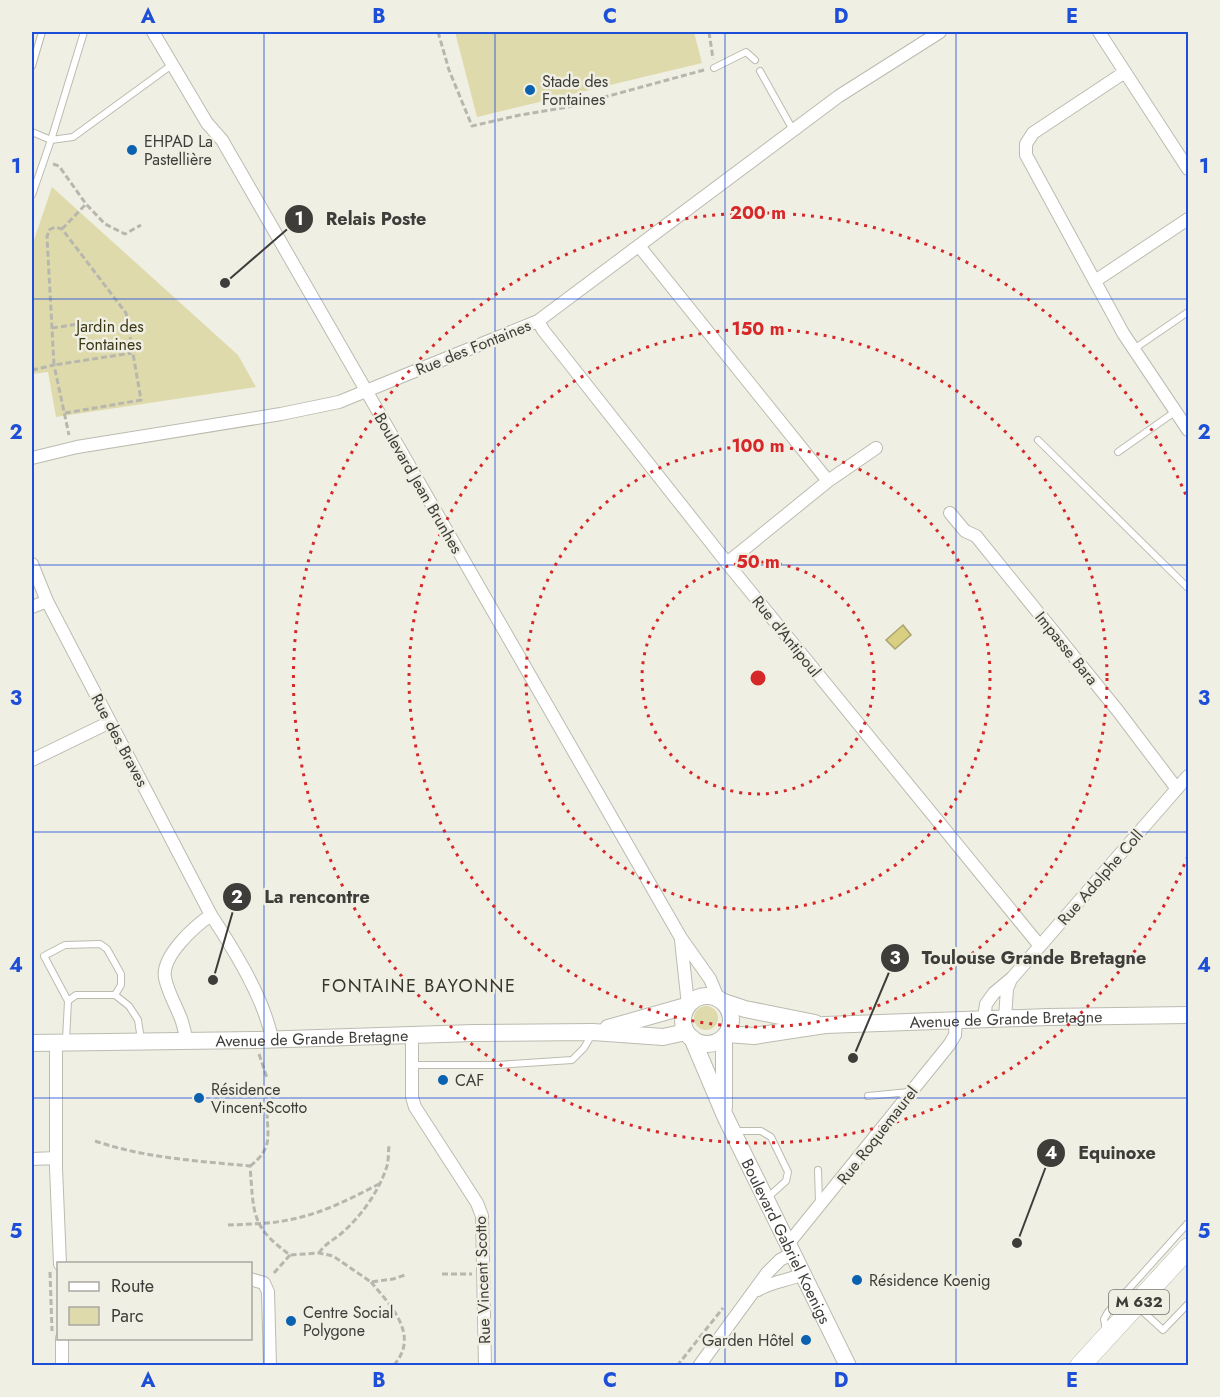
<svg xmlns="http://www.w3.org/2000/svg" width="1220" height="1397" viewBox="0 0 1220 1397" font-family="Jost,sans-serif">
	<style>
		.green { fill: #dedaab }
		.water { fill: #d8cf83; stroke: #aaa36d; stroke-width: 1.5 }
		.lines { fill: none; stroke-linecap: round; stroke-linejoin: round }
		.lane-casing { stroke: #bcbbb0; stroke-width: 8 }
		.street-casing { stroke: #bcbbb0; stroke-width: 14 }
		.secondary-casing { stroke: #bcbbb0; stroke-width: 18 }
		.primary-casing { stroke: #bcbbb0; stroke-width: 21 }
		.path { stroke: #b8b7ae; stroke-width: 3; stroke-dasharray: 6 3; stroke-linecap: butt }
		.lane { stroke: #fff; stroke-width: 6 }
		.street { stroke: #fff; stroke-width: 12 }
		.secondary { stroke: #fff; stroke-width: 16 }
		.primary { stroke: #fff; stroke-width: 20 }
		.grid { fill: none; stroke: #1d4ed8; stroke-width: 1.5; stroke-opacity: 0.55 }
		.ring { fill: none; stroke: #d62828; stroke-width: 3; stroke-dasharray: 3 6 }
		.poi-dot { fill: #0a61af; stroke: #f0efe4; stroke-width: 2 }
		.labels { text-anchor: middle; stroke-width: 5; stroke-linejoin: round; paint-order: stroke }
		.shield { fill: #f0efe4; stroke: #73726c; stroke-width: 1.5 }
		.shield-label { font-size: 15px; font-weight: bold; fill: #3e3d39 }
		.poi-label { font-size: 16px; fill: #3e3d39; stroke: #f0efe4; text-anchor: start }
		.park-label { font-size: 16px; fill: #3a3614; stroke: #f0efe4 }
		.street-label { font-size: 16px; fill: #3e3d39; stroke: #f0efe4 }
		.neighbourhood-label { font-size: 18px; letter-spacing: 1.5px; fill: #38372e; stroke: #f0efe4 }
		.centre { fill: #d62828; stroke: #f0efe4; stroke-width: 3 }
		.ring-label { font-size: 18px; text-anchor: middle; font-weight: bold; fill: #d62828; stroke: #f0efe4; stroke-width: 5; stroke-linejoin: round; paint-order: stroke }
		.leader { fill: none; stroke: #3e3d39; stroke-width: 2 }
		.callout-dot { fill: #3e3d39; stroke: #f0efe4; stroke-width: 2 }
		.mark-label { font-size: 18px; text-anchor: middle; font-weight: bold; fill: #fff }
		.callout-label { font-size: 18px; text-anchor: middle; font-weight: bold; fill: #3e3d39; stroke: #f0efe4; stroke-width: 5; stroke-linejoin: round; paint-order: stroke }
		.neatline { fill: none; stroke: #1d4ed8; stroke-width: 2 }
		.grid-label { font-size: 20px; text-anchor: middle; font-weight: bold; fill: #1d4ed8 }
	</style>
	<rect width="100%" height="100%" fill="#f0efe4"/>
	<path class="green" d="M 455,32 L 694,32 L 702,63 L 477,117 Z
		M 52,187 L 238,355 L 256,387 L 56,417 L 48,372 L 32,374 L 32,246 Z
		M694 1018a12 12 0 1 1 24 0a12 12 0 1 1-24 0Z"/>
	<path class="water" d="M 903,625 L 911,635 L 895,649 L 886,640 Z"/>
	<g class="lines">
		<defs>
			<path id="lane" d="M 32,66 L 42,32
				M 714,68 L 746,52 L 755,60
				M 760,71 L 793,130
				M 32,132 L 51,140 L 73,137 L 173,64
				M 32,195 L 51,140 L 84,32
				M 1134,349 L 1188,312
				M 1038,440 L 1188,588
				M 1118,452 L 1176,411
				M 68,1001 L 44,956 L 65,945 L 100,944 L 107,949 L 121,974 L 121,985 L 115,995
				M 66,1040 L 68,1001 L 76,995 L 115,995 L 129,1006 L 138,1020 L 141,1040
				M 412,1065 L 497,1065 L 572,1060 L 584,1048 L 592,1034
				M 868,1096 L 909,1092
				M 735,1131 L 761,1131 L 771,1137 L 788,1172 L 786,1181 L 766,1199
				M 818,1170 L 819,1203
				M 1138,1307 L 1163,1330 L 1188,1304
				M 1106,1331 L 1104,1319 L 1108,1312 L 1188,1223"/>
			<path id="street" d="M 153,32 L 207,123 L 222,140 L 681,938 L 710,979 L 718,998
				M 1099,32 L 1188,169
				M 1125,72 L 1033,133 L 1026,144 L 1026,155 L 1123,333 L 1188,430
				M 639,246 L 828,481 L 727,563
				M 1095,281 L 1188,219
				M 538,321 L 543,330 L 727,563 L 1040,946
				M 32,458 L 77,447 L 281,414 L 339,402 L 538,321 L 839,96 L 940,32
				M 828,481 L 876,448
				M 950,513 L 965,531 L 976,536 L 1118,711 L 1177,789
				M 32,564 L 47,601 L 211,915 C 234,950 264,998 272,1039
				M 32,607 L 47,601
				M 32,760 L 110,722
				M 681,940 L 688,1005
				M 1005,1018 L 1007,989 L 1011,979
				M 984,1019 L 986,1004 L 994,993 L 1012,978 L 1040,946 L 1188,776
				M 412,1034 L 412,1097 L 415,1107 L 477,1203 L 482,1216 L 485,1366
				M 186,1041 C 184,1015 170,1001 165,978 C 161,956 195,926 211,915
				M 56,1042 L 56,1168 L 60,1264
				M 32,1159 L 56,1158
				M 788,1244 L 949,1045 L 955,1035 L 956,1020
				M 250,1279 L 264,1283 L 268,1292 L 270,1366
				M 758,1290 C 772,1281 788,1281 803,1274
				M 62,1338 L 62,1366
				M 699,1366 L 767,1273 L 780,1260 L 793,1253"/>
			<g id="secondary">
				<circle cx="707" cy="1020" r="24"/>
				<path d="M 724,1002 L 745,1009 L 815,1023"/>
				<path d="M 608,1028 L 686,1006"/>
				<path id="s1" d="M 727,1034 L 754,1036 L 825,1025 L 1048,1017 L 1188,1015"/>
				<path d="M 724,1037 L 724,1107"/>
				<path id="s2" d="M 692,1038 L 725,1116 L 848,1366"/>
				<path id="s3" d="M 32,1043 L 257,1040 L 473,1033 L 593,1032 L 663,1037 L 686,1032"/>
			</g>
			<path id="primary" d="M 1080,1366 L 1188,1248"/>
		</defs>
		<use href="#lane" class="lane-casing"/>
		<use href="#street" class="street-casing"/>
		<use href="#secondary" class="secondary-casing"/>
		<use href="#primary" class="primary-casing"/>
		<path class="path" d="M 438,32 L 449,70 L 472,126 L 520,115 L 568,107 L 704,70
			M 709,32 L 713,59
			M 53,164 L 59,166 L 86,204 L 105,224 L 125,234 L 141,225
			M 62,229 L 86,204
			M 52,328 L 92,322
			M 32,370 L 54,365 L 69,435
			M 65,413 L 141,400 L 126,313 L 62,229 L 55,227 L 49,230 L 47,237 L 54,365 L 132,353
			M 259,1054 L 267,1078
			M 95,1141 C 145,1158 198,1161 250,1166 C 254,1213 250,1226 290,1255 L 319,1253 L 333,1256 L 371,1282 L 393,1279 L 405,1275
			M 250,1166 C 272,1149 268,1139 267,1113
			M 228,1225 C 249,1224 272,1224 293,1219 C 323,1213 352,1198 379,1184
			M 319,1253 C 325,1243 336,1239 344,1231 C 362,1215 378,1192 386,1169 C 389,1162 388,1153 389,1146
			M 50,1272 L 52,1331
			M 274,1273 L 290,1255
			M 442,1274 L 472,1274
			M 371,1282 C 391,1306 421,1336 393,1366
			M 677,1366 L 723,1308"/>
		<use href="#lane" class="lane"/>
		<use href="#street" class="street"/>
		<use href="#secondary" class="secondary"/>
		<use href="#primary" class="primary"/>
	</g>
	<path class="grid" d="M 264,32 L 264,1366M 495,32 L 495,1366M 725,32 L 725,1366M 956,32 L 956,1366M 32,299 L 1188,299M 32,565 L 1188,565M 32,832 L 1188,832M 32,1098 L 1188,1098"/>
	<g class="ring">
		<circle cx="758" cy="678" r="116"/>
		<circle cx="758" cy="678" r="232"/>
		<circle cx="758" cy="678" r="349"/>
		<path d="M1188 856A465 465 0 1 1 1188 500"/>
	</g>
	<g class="poi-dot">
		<circle cx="530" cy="90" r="6"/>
		<circle cx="132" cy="150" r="6"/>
		<circle cx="443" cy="1080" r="6"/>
		<circle cx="199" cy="1098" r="6"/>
		<circle cx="857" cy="1280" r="6"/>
		<circle cx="291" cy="1321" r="6"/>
		<circle cx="806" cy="1340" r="6"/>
	</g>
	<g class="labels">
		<rect class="shield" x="1109" y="1290" width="60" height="24" rx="4.5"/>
		<g class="shield-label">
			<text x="1139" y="1307">M 632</text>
		</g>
		<g class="poi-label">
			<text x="542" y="87">Stade des<tspan x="542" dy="18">Fontaines</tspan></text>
			<text x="144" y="147">EHPAD La<tspan x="144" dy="18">Pastellière</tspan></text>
			<text x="455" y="1086">CAF</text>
			<text x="211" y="1095">Résidence<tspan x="211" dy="18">Vincent-Scotto</tspan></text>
			<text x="869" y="1286">Résidence Koenig</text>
			<text x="303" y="1318">Centre Social<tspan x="303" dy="18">Polygone</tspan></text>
			<text x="794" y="1346" text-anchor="end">Garden Hôtel</text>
		</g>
		<g class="park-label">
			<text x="110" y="332">Jardin des<tspan x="110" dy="18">Fontaines</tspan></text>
		</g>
		<g class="street-label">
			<text transform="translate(473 347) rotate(-22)" y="6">Rue des Fontaines</text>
			<text transform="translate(419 483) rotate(60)" y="6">Boulevard Jean Brunhes</text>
			<text transform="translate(787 636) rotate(51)" y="6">Rue d'Antipoul</text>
			<text transform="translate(1067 648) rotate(51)" y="6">Impasse Bara</text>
			<text transform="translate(120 740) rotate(62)" y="6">Rue des Braves</text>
			<text transform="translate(1100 877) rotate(-49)" y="6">Rue Adolphe Coll</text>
			<text dy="6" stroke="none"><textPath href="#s1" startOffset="280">Avenue de Grande Bretagne</textPath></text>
			<text dy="6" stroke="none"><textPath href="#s3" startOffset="280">Avenue de Grande Bretagne</textPath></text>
			<text transform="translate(877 1135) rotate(-52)" y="6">Rue Roquemaurel</text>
			<text dy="6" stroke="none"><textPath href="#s2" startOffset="224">Boulevard Gabriel Koenigs</textPath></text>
			<text transform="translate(482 1280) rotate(-92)" y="6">Rue Vincent Scotto</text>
		</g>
		<g class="neighbourhood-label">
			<text x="419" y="992">FONTAINE BAYONNE</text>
		</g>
	</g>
	<circle cx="758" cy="678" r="9" class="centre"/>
	<g class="ring-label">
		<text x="758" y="219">200 m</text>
		<text x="758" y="335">150 m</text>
		<text x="758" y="452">100 m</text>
		<text x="758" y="568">50 m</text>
	</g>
	<path class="leader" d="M225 283L299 219M213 980L237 897M853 1058L895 958M1017 1243L1051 1153"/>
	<g class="callout-dot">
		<circle cx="225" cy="283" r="6"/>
		<circle cx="213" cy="980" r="6"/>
		<circle cx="853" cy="1058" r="6"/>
		<circle cx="1017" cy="1243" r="6"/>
		<circle cx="299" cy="219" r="15"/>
		<circle cx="237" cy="897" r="15"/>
		<circle cx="895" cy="958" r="15"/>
		<circle cx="1051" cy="1153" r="15"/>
	</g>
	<g class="mark-label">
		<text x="299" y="225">1</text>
		<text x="237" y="903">2</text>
		<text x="895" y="964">3</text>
		<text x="1051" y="1159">4</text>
	</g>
	<g class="callout-label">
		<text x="376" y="225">Relais Poste</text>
		<text x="317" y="903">La rencontre</text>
		<text x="1034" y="964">Toulouse Grande Bretagne</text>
		<text x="1117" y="1159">Equinoxe</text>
	</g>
	<rect width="1220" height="1397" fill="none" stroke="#f0efe4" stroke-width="66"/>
	<rect x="57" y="1262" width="195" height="78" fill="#f0efe4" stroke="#a9a8a0" stroke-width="1.5"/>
	<rect x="69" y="1282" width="30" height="9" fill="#ffffff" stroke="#a9a8a0" stroke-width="1.5"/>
	<text x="111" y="1292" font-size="18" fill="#3e3d39">Route</text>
	<rect x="69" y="1307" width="30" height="18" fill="#dedaab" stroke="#a9a8a0" stroke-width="1.5"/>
	<text x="111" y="1322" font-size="18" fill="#3e3d39">Parc</text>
	<rect x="33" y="33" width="1154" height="1331" class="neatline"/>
	<g class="grid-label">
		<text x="148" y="23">A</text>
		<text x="379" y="23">B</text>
		<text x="610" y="23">C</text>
		<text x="841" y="23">D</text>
		<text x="1072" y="23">E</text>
		<text x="16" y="173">1</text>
		<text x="1204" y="173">1</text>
		<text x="16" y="439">2</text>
		<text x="1204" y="439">2</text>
		<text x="16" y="705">3</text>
		<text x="1204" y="705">3</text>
		<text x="16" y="972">4</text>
		<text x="1204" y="972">4</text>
		<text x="16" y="1238">5</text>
		<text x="1204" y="1238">5</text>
		<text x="148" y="1387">A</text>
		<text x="379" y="1387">B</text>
		<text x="610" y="1387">C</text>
		<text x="841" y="1387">D</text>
		<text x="1072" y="1387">E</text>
	</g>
</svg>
